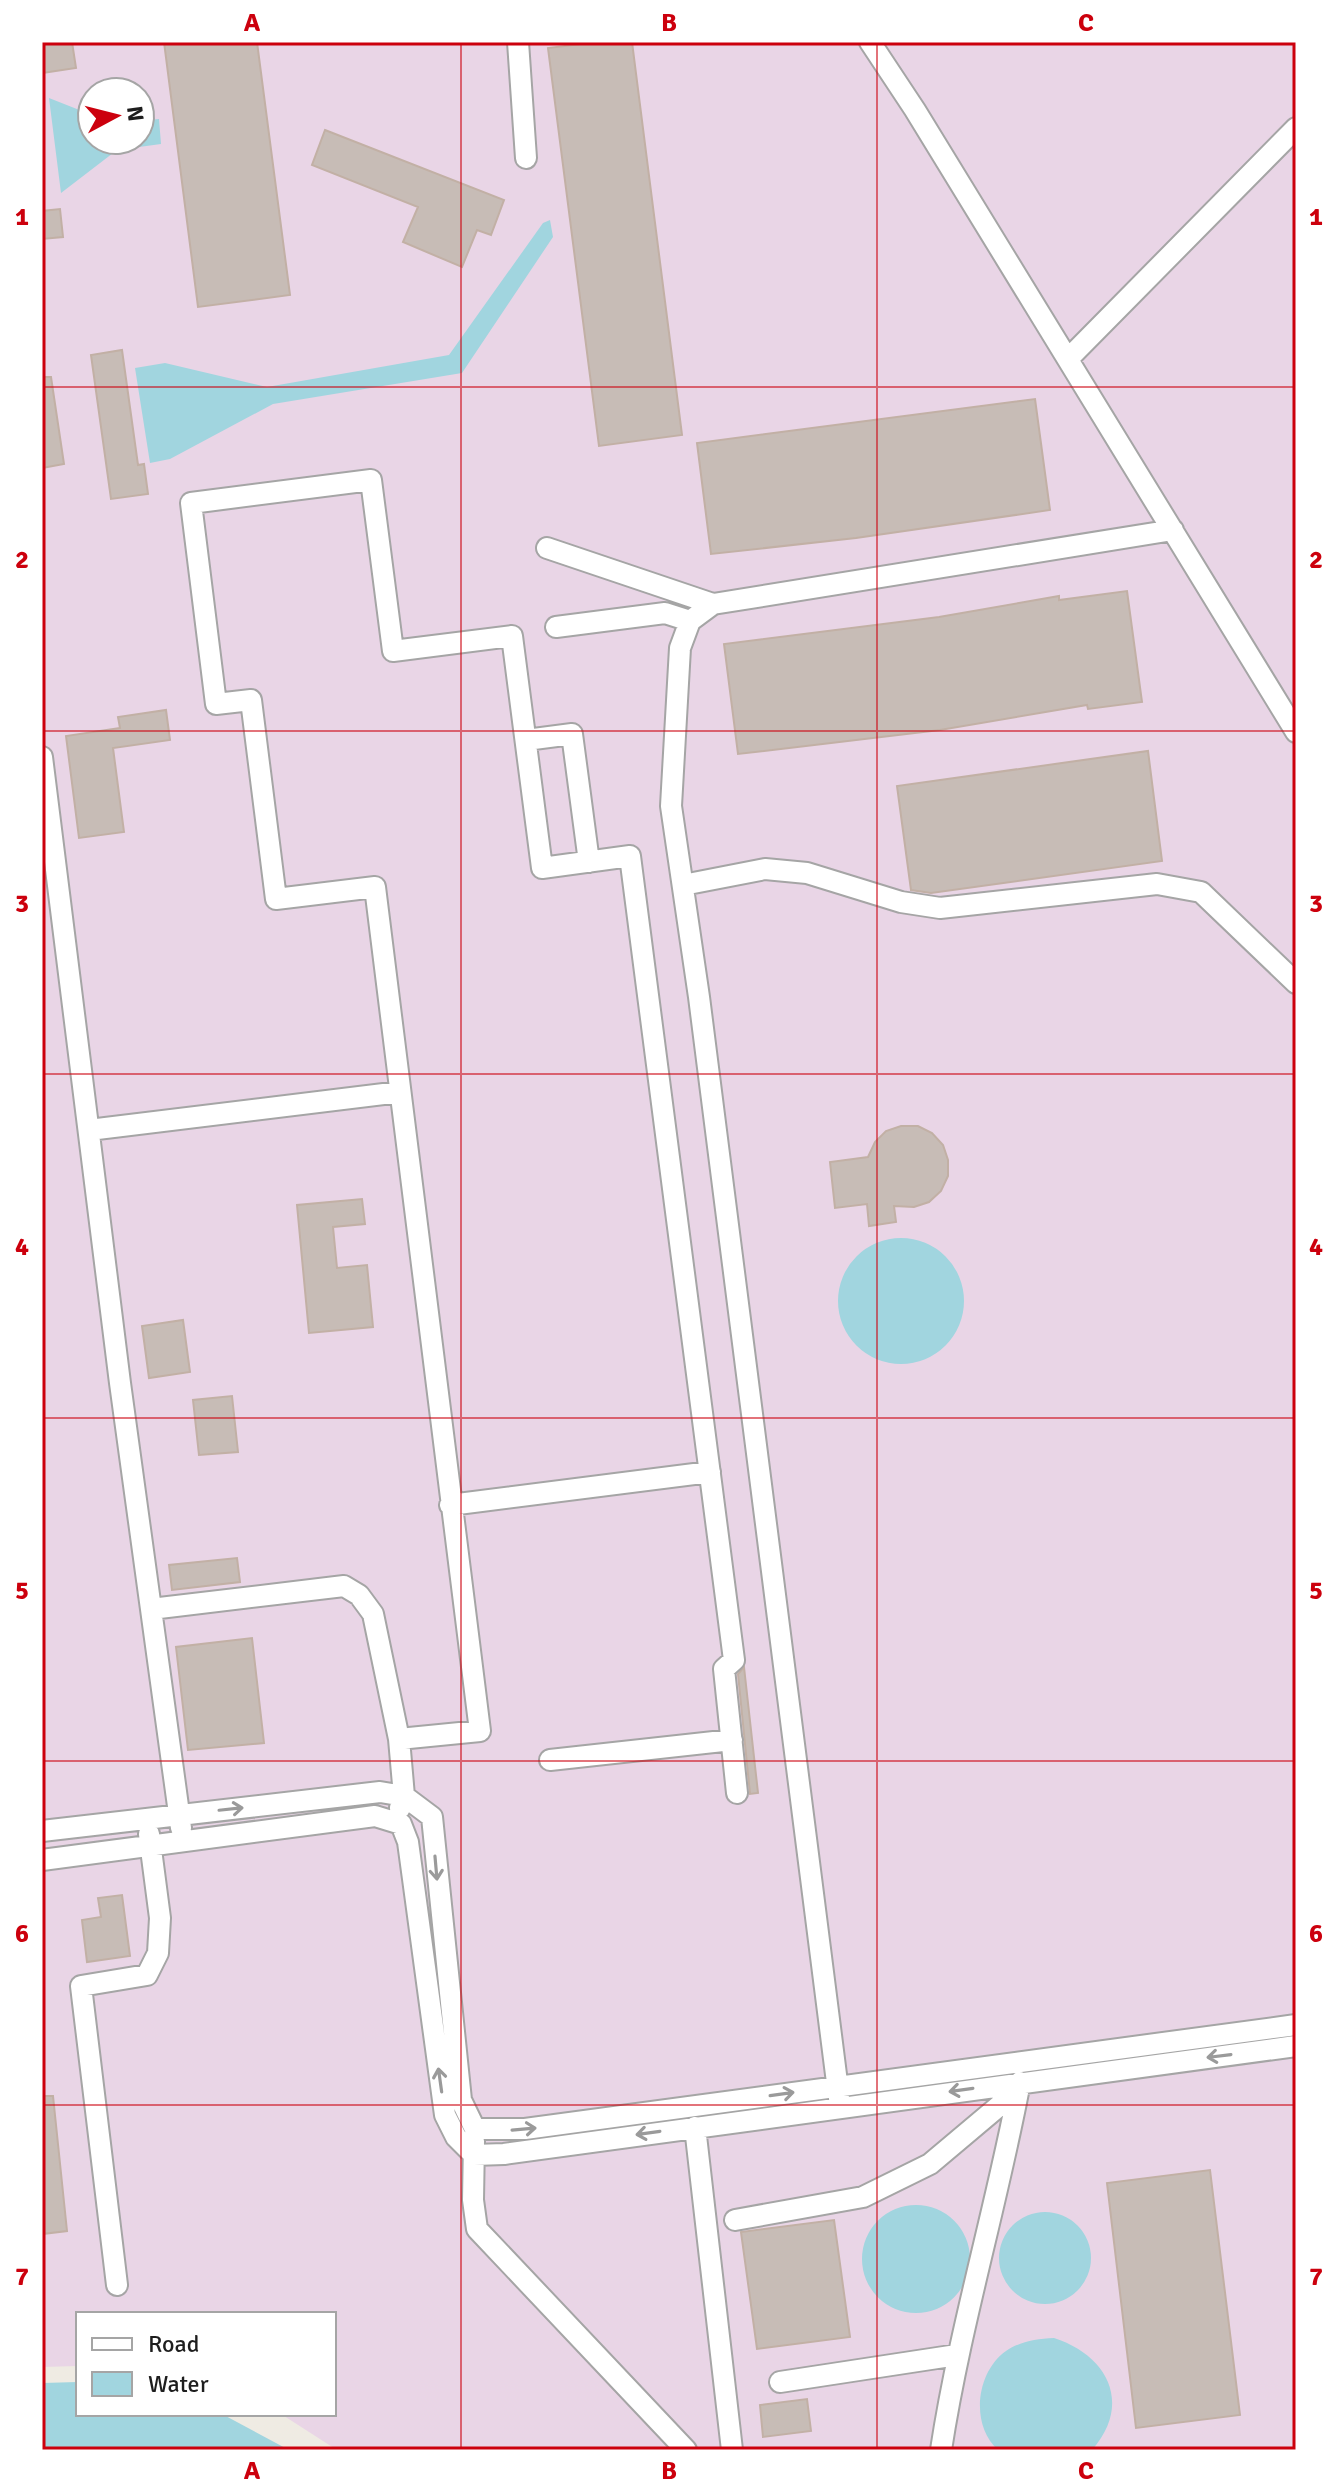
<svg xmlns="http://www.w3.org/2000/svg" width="1338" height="2492" viewBox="0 0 1338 2492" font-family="Signika,sans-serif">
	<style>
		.industrial { fill: #e9d5e6; fill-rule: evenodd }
		.water { fill: #a1d5df }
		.building { fill: #c7bcb6; stroke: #c2b0a5; stroke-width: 2 }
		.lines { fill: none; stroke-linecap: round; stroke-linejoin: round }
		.minor-casing { stroke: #a5a5a5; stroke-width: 24 }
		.minor { stroke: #fff; stroke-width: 20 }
		.oneway { stroke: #9a9a9a }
		.grid { fill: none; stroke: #cc000d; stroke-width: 2; stroke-opacity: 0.55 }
		.neatline { fill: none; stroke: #cc000d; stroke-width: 3 }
		.grid-label { font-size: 26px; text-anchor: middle; font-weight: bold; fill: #cc000d }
	</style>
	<rect width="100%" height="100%" fill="#efebe3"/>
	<path class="industrial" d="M 42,42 L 1296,42 L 1296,2450 L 337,2450 L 281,2414 L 334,2414 L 334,2314 L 78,2314 L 78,2366 L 42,2367 ZM 92,92 L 140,92 L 140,140 L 92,140 Z"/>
	<path class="water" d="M 49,98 L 92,115 L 92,140 L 140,140 L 140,121 L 159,119 L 161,144 L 117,150 L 61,193 Z
		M 550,220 L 553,237 L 462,373 L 273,404 L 170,459 L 150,463 L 135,368 L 165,363 L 267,387 L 449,355 L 543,223 Z
		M838 1301a63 63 0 1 1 126 0a63 63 0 1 1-126 0Z
		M862 2259a54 54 0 1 1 108 0a54 54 0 1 1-108 0Z
		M999 2258a46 46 0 1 1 92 0a46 46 0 1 1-92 0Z
		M 1054,2338 C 1107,2355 1133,2403 1092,2450 L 998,2450 C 970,2425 976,2372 1006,2351 C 1021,2341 1036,2339 1054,2338 Z
		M 78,2382 L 78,2414 L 222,2414 L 289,2450 L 42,2450 L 42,2383 Z"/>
	<path class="building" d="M 42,42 L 72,42 L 76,68 L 42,73 Z
		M 164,42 L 257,42 L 290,295 L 198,307 Z
		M 597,42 L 632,42 L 682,435 L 599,446 L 548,48 Z
		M 325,130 L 504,200 L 491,235 L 477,230 L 462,267 L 403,242 L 418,207 L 312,165 Z
		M 60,209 L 63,237 L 42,239 L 42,211 Z
		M 122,350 L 138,465 L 144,464 L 148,494 L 111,499 L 91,355 Z
		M 42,377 L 51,377 L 64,464 L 42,468 Z
		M 1035,399 L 1050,510 L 856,538 L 711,554 L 697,443 Z
		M 1127,591 L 1142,702 L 1088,709 L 1087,705 L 940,730 L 738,754 L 724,644 L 939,617 L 1059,596 L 1059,600 Z
		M 166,710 L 170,740 L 113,748 L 124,832 L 79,838 L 66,736 L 120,728 L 118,717 Z
		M 1148,751 L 1162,861 L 931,893 L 911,890 L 897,786 Z
		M 901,1126 L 918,1126 L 932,1133 L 943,1145 L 948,1160 L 948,1176 L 941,1191 L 929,1202 L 914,1207 L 894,1206 L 896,1222 L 869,1226 L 867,1204 L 835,1208 L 830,1162 L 868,1157 L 875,1142 L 886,1131 Z
		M 362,1199 L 365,1224 L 333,1227 L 337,1268 L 367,1265 L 373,1327 L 309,1333 L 297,1205 Z
		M 183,1320 L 190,1372 L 149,1378 L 142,1326 Z
		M 232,1396 L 238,1452 L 199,1455 L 193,1400 Z
		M 237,1558 L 240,1582 L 172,1590 L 169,1565 Z
		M 252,1638 L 264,1743 L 188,1750 L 176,1647 Z
		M 744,1667 L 758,1793 L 750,1794 L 738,1674 Z
		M 122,1895 L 130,1956 L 87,1962 L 82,1920 L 101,1917 L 98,1898 Z
		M 42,2096 L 53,2096 L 67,2231 L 42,2234 Z
		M 1210,2170 L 1240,2415 L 1136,2428 L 1107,2183 Z
		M 834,2220 L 850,2337 L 757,2349 L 741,2232 Z
		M 807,2399 L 811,2431 L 763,2437 L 760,2405 Z"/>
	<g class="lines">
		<defs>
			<path id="minor" d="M 518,42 L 526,158
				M 870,42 L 915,110 L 1296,732
				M 1068,359 L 1296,128
				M 547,548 L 713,604
				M 556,627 L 665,613 L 690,621
				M 526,740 L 572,734 L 589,862
				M 42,757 L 120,1383 L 181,1828
				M 683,885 L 765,869 L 807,873 L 901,902 L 940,908 L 1157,884 L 1201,892 L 1296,983
				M 89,1130 L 400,1092
				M 450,1505 L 710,1472
				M 151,1609 L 344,1586 L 359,1595 L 373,1614 L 399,1739 L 404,1796 L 400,1808
				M 399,1739 L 480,1731 L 375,887 L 276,899 L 251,700 L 216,704 L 191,503 L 371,480 L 393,651 L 512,636 L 542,868 L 630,856 L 734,1660 L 724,1669 L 737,1793
				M 550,1760 L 732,1740
				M 42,1831 L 380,1792 L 404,1796 L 432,1817 L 461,2100 L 475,2129 L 525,2129 L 1296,2025
				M 42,1860 L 375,1816 L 401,1824 L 408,1842 L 445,2115 L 456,2137 L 474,2155 L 504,2154 L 1296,2046
				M 840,2106 L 699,997 L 671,806 L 680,648 L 690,621 L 713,604 L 1173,530
				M 695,2127 L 732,2450
				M 474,2141 L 473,2200 L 477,2229 L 686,2450
				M 735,2220 L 863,2197 L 930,2164 L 1018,2090
				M 117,2285 L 81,1986 L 147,1975 L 158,1953 L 160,1918 L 149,1834
				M 780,2382 L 957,2355
				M 941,2450 C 960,2326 997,2205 1020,2082"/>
		</defs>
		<use href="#minor" class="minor-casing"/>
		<use href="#minor" class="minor"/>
	</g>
	<defs><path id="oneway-shaft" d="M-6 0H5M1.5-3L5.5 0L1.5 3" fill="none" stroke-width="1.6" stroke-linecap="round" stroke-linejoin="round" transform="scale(2)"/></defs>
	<g class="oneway">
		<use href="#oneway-shaft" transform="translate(231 1809) rotate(-6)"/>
		<use href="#oneway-shaft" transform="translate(436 1868) rotate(85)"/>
		<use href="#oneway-shaft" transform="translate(1219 2056) rotate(173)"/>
		<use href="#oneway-shaft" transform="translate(440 2080) rotate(-98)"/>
		<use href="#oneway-shaft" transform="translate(961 2090) rotate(172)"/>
		<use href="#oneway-shaft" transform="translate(782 2094) rotate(-8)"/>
		<use href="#oneway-shaft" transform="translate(524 2129) rotate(-5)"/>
		<use href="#oneway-shaft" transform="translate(648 2133) rotate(172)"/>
	</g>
	<path class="grid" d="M 461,42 L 461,2450M 877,42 L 877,2450M 42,387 L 1296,387M 42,731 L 1296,731M 42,1074 L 1296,1074M 42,1418 L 1296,1418M 42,1761 L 1296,1761M 42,2105 L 1296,2105"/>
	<rect width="1338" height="2492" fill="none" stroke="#ffffff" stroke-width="88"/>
	<rect x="76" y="2312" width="260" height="104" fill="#ffffff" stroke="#a5a5a5" stroke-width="2"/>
	<rect x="92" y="2338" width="40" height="12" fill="#ffffff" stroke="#a5a5a5" stroke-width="2"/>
	<text x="148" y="2352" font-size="24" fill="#1e1e1e">Road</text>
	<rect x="92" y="2372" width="40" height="24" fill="#a1d5df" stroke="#a5a5a5" stroke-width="2"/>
	<text x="148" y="2392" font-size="24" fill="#1e1e1e">Water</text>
	<g transform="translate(116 116) rotate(83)"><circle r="38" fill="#ffffff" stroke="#a5a5a5" stroke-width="2"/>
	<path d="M0-6L14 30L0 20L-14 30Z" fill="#cc000d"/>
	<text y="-12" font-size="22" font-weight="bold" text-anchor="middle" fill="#1e1e1e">N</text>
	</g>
	<rect x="44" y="44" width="1250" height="2404" class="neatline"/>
	<g class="grid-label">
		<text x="252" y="31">A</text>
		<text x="669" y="31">B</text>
		<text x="1086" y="31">C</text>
		<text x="22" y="225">1</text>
		<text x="1316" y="225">1</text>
		<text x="22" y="568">2</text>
		<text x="1316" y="568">2</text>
		<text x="22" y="912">3</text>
		<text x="1316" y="912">3</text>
		<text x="22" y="1255">4</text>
		<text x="1316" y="1255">4</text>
		<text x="22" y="1599">5</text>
		<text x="1316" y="1599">5</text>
		<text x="22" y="1942">6</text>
		<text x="1316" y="1942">6</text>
		<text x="22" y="2285">7</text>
		<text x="1316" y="2285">7</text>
		<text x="252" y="2479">A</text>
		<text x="669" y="2479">B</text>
		<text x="1086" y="2479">C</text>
	</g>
</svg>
